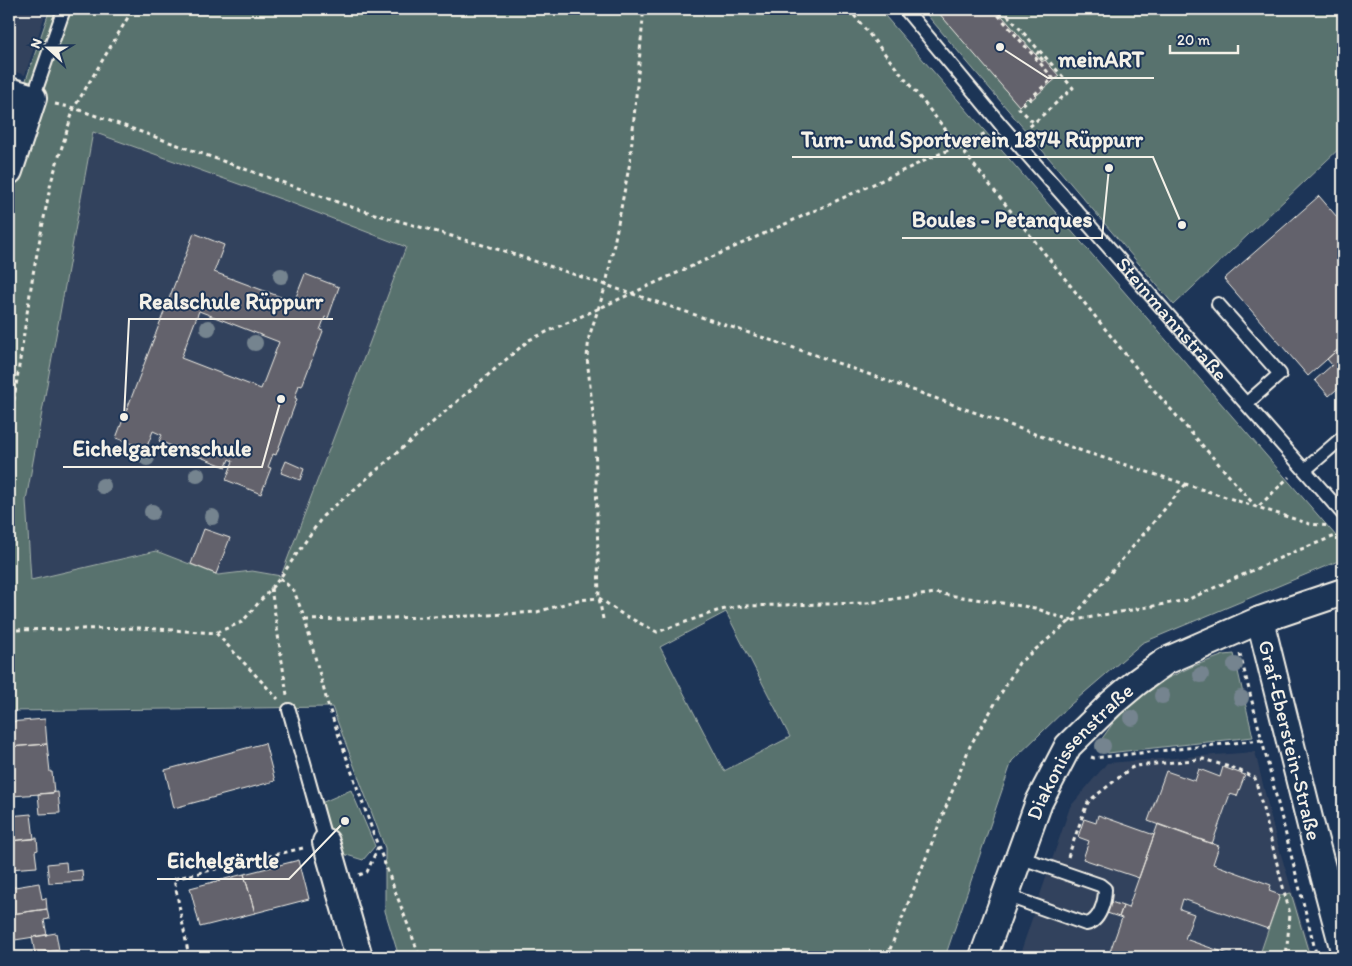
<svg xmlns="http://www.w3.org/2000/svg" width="1352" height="966" viewBox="0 0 1352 966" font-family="Itim,sans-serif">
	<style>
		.built { fill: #32425d }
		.green { fill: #58726e; stroke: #a6b2ab; fill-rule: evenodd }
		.building { fill: #63626c; stroke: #f4f1e8; fill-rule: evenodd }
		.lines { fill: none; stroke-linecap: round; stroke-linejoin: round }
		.lane-casing { stroke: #f4f1e8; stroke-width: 16 }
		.street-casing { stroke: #f4f1e8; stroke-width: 30 }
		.path { stroke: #f4f1e8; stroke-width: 3; stroke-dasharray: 4 4; stroke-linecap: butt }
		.lane { stroke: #1d3557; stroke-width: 12 }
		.street { stroke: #1d3557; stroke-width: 26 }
		.tree { fill: #75848f }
		.labels { text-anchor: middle; stroke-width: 4; stroke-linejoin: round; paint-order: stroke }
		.street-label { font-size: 21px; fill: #f4f1e8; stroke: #1d3557 }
		.leader { fill: none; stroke: #f4f1e8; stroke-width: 2 }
		.callout-dot { fill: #f4f1e8; stroke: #1d3557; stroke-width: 2 }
		.callout-label { font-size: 22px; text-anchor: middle; font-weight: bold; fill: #f4f1e8; stroke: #1d3557; stroke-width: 4; stroke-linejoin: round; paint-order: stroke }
	</style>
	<rect width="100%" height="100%" fill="#1d3557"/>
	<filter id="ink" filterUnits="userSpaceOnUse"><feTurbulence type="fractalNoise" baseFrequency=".02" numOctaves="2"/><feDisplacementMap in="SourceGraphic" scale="10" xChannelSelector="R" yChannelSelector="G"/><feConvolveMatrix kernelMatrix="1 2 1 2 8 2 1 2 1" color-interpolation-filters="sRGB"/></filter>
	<g filter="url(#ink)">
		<path class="built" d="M 9,9 L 47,9 L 25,75 L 9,70 Z
			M 93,131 L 289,202 L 407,247 L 281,576 L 252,571 L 218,575 L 156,551 L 31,580 L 26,500 Z
			M 1255,752 L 1276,838 L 1312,957 L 1019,957 L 1070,807 L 1107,763 Z"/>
		<path class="green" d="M 50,9 L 879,9 L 1343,544 L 1343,559 L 1142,643 L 1070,705 L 1012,761 L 945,957 L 399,957 L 385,911 L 385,848 L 332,707 L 9,711 L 9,184 L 25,83 ZM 93,132 L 289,202 L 406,247 L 281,576 L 252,571 L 218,575 L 156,551 L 31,580 L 26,500 ZM 726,612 L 790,737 L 724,771 L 660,647 Z
			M 922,9 L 1343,9 L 1343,145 L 1174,305 Z
			M 1234,654 L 1253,737 L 1108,753 L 1096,747 L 1118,716 L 1152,686 L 1191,667 L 1224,655 Z
			M 351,790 L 375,846 L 363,860 L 340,853 L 330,839 L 321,803 Z
			M 1291,893 L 1310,957 L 1259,957 L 1280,895 Z"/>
		<path class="building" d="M 942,9 L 996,9 L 1042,62 L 1045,60 L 1059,76 L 1030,101 L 1027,98 L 1019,106 L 938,12 Z
			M 1319,196 L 1343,224 L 1343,345 L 1308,376 L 1224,279 Z
			M 194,233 L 224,245 L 214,272 L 294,302 L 305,274 L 339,287 L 328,318 L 325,317 L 320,330 L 323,331 L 302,386 L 299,385 L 295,398 L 297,399 L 276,455 L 273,454 L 268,467 L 271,468 L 261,494 L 226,480 L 233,461 L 229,459 L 226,467 L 159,441 L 162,435 L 153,431 L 146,449 L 116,438 ZM 199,311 L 279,342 L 261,389 L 181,358 Z
			M 1343,345 L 1343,384 L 1329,396 L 1315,380 L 1332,365 L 1327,359 Z
			M 286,461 L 304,469 L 300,480 L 281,473 Z
			M 204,529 L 230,538 L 216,574 L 191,564 Z
			M 45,719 L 47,744 L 9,747 L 9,722 Z
			M 265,743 L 275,781 L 174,808 L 165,770 Z
			M 47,744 L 50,772 L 52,772 L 54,793 L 12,796 L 9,747 Z
			M 1223,767 L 1245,775 L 1237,796 L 1230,794 L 1212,844 L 1148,821 L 1166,771 L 1195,781 L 1199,769 L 1220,777 Z
			M 58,792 L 60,813 L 40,814 L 38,794 Z
			M 31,814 L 34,839 L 9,841 L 9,816 Z
			M 1098,815 L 1154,835 L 1139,878 L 1083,859 L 1089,841 L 1078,837 L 1084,819 L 1096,823 Z
			M 1158,824 L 1219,846 L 1213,864 L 1271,885 L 1269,891 L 1280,895 L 1268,929 L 1183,899 L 1180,909 L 1194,914 L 1185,939 L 1237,957 L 1108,957 L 1122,918 L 1119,917 L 1123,906 L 1128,908 Z
			M 37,838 L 38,850 L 35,851 L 37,867 L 9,869 L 9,841 Z
			M 299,860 L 309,899 L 255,913 L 244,874 Z
			M 66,862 L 67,872 L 82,870 L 83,881 L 49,883 L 47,864 Z
			M 244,874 L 255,913 L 200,927 L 190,888 Z
			M 39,883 L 42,899 L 46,898 L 47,909 L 11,914 L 9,888 Z
			M 1108,901 L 1123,906 L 1119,917 L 1104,912 Z
			M 47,909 L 49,919 L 44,920 L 47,935 L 15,940 L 11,914 Z
			M 56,933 L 59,950 L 35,954 L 32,937 Z
			M 49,951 L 51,957 L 18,957 L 35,954 Z"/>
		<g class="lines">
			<defs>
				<g id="lane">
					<path id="s1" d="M 905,9 L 1002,126 L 1343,514"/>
					<path d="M 33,98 L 64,9"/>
					<path d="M 1218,304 L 1280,374 L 1247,403"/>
					<path d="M 1306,469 L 1343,437"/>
					<path d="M 289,710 L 326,842"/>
					<path d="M 1005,895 L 1086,924 C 1100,922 1105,901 1105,889 L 1100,885 L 1019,857"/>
				</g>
				<g id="street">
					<path d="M 9,91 L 33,98 L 9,171"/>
					<path id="s2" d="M 1260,620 L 1311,826 L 1343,947"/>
					<path d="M 326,842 L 359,957"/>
					<path id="s3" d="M 983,957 L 1039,802 L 1068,746 L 1112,703 L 1137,682 L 1166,661 L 1260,620 L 1343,592"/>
				</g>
			</defs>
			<use href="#lane" class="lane-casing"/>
			<use href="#street" class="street-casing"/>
			<path class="path" d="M 849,9 L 1154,390 L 1257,508 L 1289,477
				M 993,9 L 1053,78 L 1019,108 L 1034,123
				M 1002,9 L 1073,88 L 1027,129
				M 1039,51 L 1037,54 L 1044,61
				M 55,104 L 74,108 L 354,208 L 507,252 L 818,356 L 1082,451 L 1310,524 L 1330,526
				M 9,432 L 33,274 L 51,182 L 74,108 L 133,9
				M 280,578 L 294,591 L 305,620 L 328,705 L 374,835 L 420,957
				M 271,588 L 287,695
				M 603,619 L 599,598 L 595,434 L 587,357 L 589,337 L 606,285 L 630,162 L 643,19 L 643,9
				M 305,620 L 471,616 L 537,612 L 578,600 L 599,598 L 622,614 L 657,632 L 720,610 L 743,606 L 867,603 L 935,593 L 1035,608 L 1070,621 L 1185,485
				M 9,630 L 143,628 L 215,633 L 242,622 L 280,578 L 323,516 L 529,340 L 986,133
				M 216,633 L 278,699
				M 1240,654 L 1317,957
				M 1091,757 L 1094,758 L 1261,740
				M 1068,857 L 1086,806 L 1089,801 L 1131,768 L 1136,766 L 1203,759 L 1236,769 L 1255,778 L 1290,914 L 1286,957
				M 359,875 L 367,872 L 378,847
				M 189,957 L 174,879 L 303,848
				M 887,957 L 970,746 L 1019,663 L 1070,621 L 1187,600 L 1291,553 L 1343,533"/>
			<use href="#lane" class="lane"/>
			<use href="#street" class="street"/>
		</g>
		<g class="tree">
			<circle cx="281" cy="276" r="8"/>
			<circle cx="208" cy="328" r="8"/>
			<circle cx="255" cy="343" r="8"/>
			<circle cx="147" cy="458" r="8"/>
			<circle cx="197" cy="475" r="8"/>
			<circle cx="103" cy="486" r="8"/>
			<circle cx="152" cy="512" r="8"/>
			<circle cx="212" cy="517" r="8"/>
			<circle cx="1235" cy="665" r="8"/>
			<circle cx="1201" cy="675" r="8"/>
			<circle cx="1162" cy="696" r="8"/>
			<circle cx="1241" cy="698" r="8"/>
			<circle cx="1132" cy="718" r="8"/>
			<circle cx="1103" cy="746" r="8"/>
		</g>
	</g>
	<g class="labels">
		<g class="street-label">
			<text dy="7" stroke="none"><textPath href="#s1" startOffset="409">Steinmannstraße</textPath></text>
			<text dy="7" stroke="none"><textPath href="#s2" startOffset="124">Graf-Eberstein-Straße</textPath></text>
			<text dy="7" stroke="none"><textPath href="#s3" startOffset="230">Diakonissenstraße</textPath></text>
		</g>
	</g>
	<path class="leader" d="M1000 47L1048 78H1154M1182 225L1153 157H792M1109 168L1102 238H902M124 417L129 319H333M281 399L262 467H63M345 821L289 879H157"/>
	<g class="callout-dot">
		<circle cx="1000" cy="47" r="5"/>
		<circle cx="1182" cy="225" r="5"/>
		<circle cx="1109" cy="168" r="5"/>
		<circle cx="124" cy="417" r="5"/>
		<circle cx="281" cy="399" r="5"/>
		<circle cx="345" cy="821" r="5"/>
	</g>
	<g class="callout-label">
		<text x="1101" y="67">meinART</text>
		<text x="972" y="147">Turn- und Sportverein 1874 Rüppurr</text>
		<text x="1002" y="227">Boules - Petanques</text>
		<text x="231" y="309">Realschule Rüppurr</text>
		<text x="162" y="456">Eichelgartenschule</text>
		<text x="223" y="868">Eichelgärtle</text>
	</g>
	<rect width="1352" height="966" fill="none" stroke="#1d3557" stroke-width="30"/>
	<rect x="15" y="15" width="1322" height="936" fill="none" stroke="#f4f1e8" stroke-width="2" filter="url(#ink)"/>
	<g transform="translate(48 48) rotate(291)" stroke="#1d3557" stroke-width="4" paint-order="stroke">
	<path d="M0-4L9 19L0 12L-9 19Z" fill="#f4f1e8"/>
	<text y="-8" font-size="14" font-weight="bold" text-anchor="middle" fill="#f4f1e8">N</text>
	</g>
	<path d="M1170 45v8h68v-8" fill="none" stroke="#f4f1e8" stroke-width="2.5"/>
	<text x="1177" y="45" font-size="15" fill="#f4f1e8" stroke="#1d3557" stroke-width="4" paint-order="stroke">20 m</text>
</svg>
